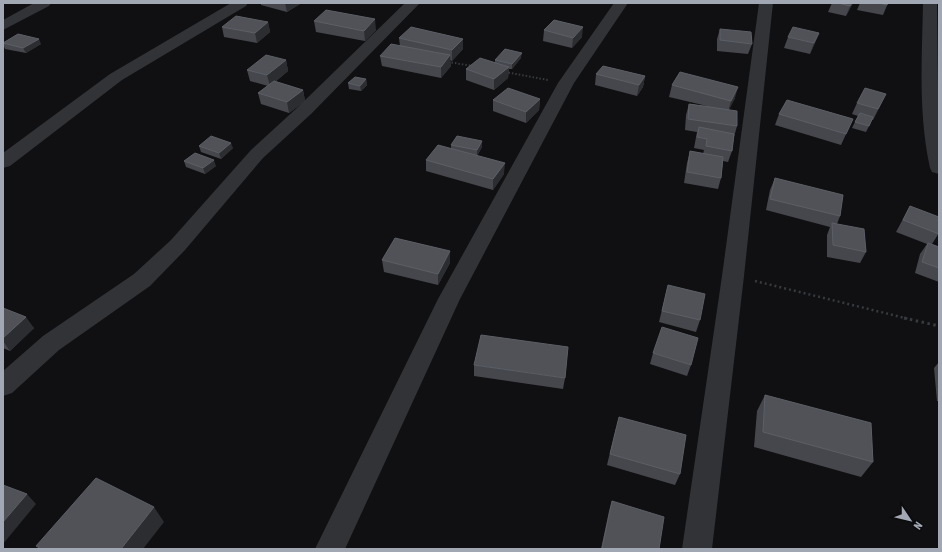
<svg xmlns="http://www.w3.org/2000/svg" width="942" height="552" viewBox="0 0 942 552" font-family="'Asap Condensed',sans-serif">
	<style>
		.lines { fill: none; stroke-linecap: round; stroke-linejoin: round }
		.path-far2 { stroke: #373a3e; stroke-width: 2; stroke-dasharray: 1.5 2; stroke-linecap: butt }
		.path-far1 { stroke: #373a3e; stroke-width: 2.5; stroke-dasharray: 2 3; stroke-linecap: butt }
		.path { stroke: #373a3e; stroke-width: 3; stroke-dasharray: 2.5 3.5; stroke-linecap: butt }
		.street { fill: #313337; fill-rule: evenodd }
		.wall { fill: #46474d }
		.shaded-wall { fill: #2c2d31 }
		.building { fill: #505258; stroke: #5c5f66 }
	</style>
	<rect width="100%" height="100%" fill="#101012"/>
	<g class="lines">
		<path class="path-far2" d="M 448,62 L 473,66
			M 505,72 L 548,80"/>
		<path class="path-far1" d="M 755,281 L 909,319"/>
		<path class="path" d="M 904,318 L 939,326"/>
		<path class="street" d="M 34,3 L 51,3 L 49,6 L 3,30 L 3,20 Z
			M 231,3 L 248,3 L 246,6 L 122,80 L 10,166 L 3,168 L 3,153 L 110,74 Z
			M 405,3 L 420,3 L 311,114 L 263,158 L 185,250 L 150,286 L 59,350 L 12,393 L 3,396 L 3,371 L 43,336 L 134,274 L 171,240 L 251,150 L 299,106 Z
			M 614,3 L 628,3 L 574,83 L 460,299 L 345,549 L 315,549 L 438,299 L 558,83 Z
			M 759,3 L 773,3 L 744,276 L 712,549 L 682,549 L 722,276 Z
			M 923,3 L 937,3 L 939,174 L 932,172 L 930,168 C 918,113 922,59 923,3 Z"/>
	</g>
	<path class="wall" d="M 261,3 L 300,3 L 300,4 L 287,12 L 261,5 Z
		M 594,3 L 606,3 L 606,4 Z
		M 832,3 L 853,3 L 846,16 L 828,12 Z
		M 860,3 L 888,3 L 883,15 L 857,10 Z
		M 314,21 L 376,30 L 365,41 L 316,32 Z
		M 268,22 L 270,32 L 257,43 L 224,37 L 222,27 Z
		M 720,29 L 752,44 L 748,54 L 717,51 L 717,39 Z
		M 544,30 L 582,37 L 572,48 L 543,41 Z
		M 788,37 L 815,43 L 810,54 L 784,48 Z
		M 399,38 L 463,49 L 452,61 L 450,60 L 451,66 L 441,78 L 382,66 L 380,56 L 400,46 Z
		M 3,43 L 41,44 L 26,53 L 5,49 L 3,44 Z
		M 521,58 L 512,69 L 509,69 L 508,78 L 494,90 L 466,80 L 466,69 L 495,63 L 495,60 Z
		M 286,60 L 288,71 L 275,82 L 303,90 L 305,101 L 289,113 L 261,104 L 258,93 L 268,86 L 250,81 L 247,70 Z
		M 596,74 L 645,76 L 643,87 L 637,96 L 595,85 Z
		M 366,79 L 367,85 L 361,91 L 349,89 L 348,83 Z
		M 672,85 L 735,98 L 729,109 L 737,126 L 734,137 L 732,151 L 728,162 L 723,161 L 721,178 L 718,189 L 684,183 L 687,163 L 690,151 L 703,154 L 704,150 L 694,148 L 697,132 L 685,130 L 686,115 L 689,104 L 707,106 L 669,97 Z
		M 886,94 L 873,120 L 872,120 L 866,132 L 852,128 L 858,116 L 852,114 L 857,103 Z
		M 540,99 L 539,110 L 526,123 L 493,111 L 493,100 Z
		M 779,114 L 853,119 L 841,145 L 775,125 Z
		M 482,141 L 482,147 L 477,156 L 504,174 L 493,190 L 426,171 L 426,160 L 451,149 L 451,145 Z
		M 199,146 L 233,148 L 221,159 L 201,152 Z
		M 184,161 L 216,166 L 205,174 L 186,167 Z
		M 775,178 L 840,216 L 837,224 L 866,252 L 860,263 L 827,257 L 827,235 L 830,227 L 766,210 L 770,190 Z
		M 910,206 L 939,233 L 932,244 L 939,247 L 939,282 L 915,273 L 920,254 L 927,244 L 896,232 Z
		M 382,260 L 450,263 L 438,285 L 384,272 Z
		M 668,285 L 700,320 L 696,332 L 659,322 Z
		M 3,308 L 34,328 L 10,351 L 3,348 Z
		M 653,353 L 691,365 L 687,376 L 650,364 Z
		M 939,362 L 939,401 L 937,401 L 934,368 Z
		M 474,365 L 565,378 L 563,389 L 474,376 Z
		M 765,395 L 873,462 L 861,477 L 754,447 L 757,411 Z
		M 616,428 L 680,474 L 675,485 L 607,465 Z
		M 612,501 L 659,549 L 601,549 L 609,511 Z"/>
	<path class="shaded-wall" d="M 285,3 L 300,3 L 300,4 L 287,12 Z
		M 852,3 L 853,3 L 846,16 L 850,6 Z
		M 375,19 L 376,30 L 365,41 L 364,31 Z
		M 268,22 L 270,32 L 257,43 L 255,33 Z
		M 583,27 L 582,37 L 572,48 L 573,38 Z
		M 819,33 L 815,43 L 810,54 L 814,43 Z
		M 39,39 L 41,44 L 26,53 L 23,48 Z
		M 463,39 L 463,49 L 452,61 L 452,50 Z
		M 522,53 L 521,58 L 512,69 L 512,64 Z
		M 450,55 L 451,66 L 441,78 L 441,67 Z
		M 286,60 L 288,71 L 270,86 L 267,75 Z
		M 509,67 L 508,78 L 494,90 L 494,79 Z
		M 645,76 L 643,87 L 637,96 L 639,85 Z
		M 366,79 L 367,85 L 361,91 L 360,86 Z
		M 738,87 L 735,98 L 728,112 L 731,101 Z
		M 303,90 L 305,101 L 289,113 L 287,102 Z
		M 540,99 L 539,110 L 526,123 L 526,112 Z
		M 482,141 L 482,147 L 477,156 L 477,150 Z
		M 231,143 L 233,148 L 221,159 L 219,153 Z
		M 214,160 L 216,166 L 205,174 L 203,168 Z
		M 505,163 L 504,174 L 493,190 L 493,179 Z
		M 450,251 L 450,263 L 438,285 L 438,274 Z
		M 26,317 L 34,328 L 10,351 L 3,341 L 3,338 Z
		M 27,494 L 36,504 L 3,544 L 3,522 Z
		M 154,507 L 164,522 L 143,549 L 121,549 Z"/>
	<path class="building" d="M 838,3 L 852,3 L 850,6 Z
		M 879,3 L 888,3 L 887,5 Z
		M 326,10 L 375,19 L 364,31 L 314,21 Z
		M 236,16 L 268,22 L 255,33 L 222,27 Z
		M 554,20 L 583,27 L 573,38 L 544,30 Z
		M 411,27 L 463,39 L 452,50 L 399,38 Z
		M 793,27 L 819,33 L 814,43 L 788,37 Z
		M 720,29 L 751,32 L 752,44 L 720,40 Z
		M 18,34 L 39,39 L 23,48 L 3,43 Z
		M 391,44 L 450,55 L 441,67 L 380,56 Z
		M 505,49 L 522,53 L 512,64 L 495,60 Z
		M 266,55 L 286,60 L 267,75 L 247,70 Z
		M 480,58 L 509,67 L 494,79 L 466,69 Z
		M 603,66 L 645,76 L 639,85 L 596,74 Z
		M 680,72 L 738,87 L 731,101 L 672,85 Z
		M 355,77 L 366,79 L 360,86 L 348,83 Z
		M 274,81 L 303,90 L 287,102 L 258,93 Z
		M 508,88 L 540,99 L 526,112 L 493,100 Z
		M 865,88 L 886,94 L 878,109 L 857,103 Z
		M 787,100 L 853,119 L 846,134 L 779,114 Z
		M 689,104 L 737,111 L 737,126 L 688,119 Z
		M 860,113 L 873,117 L 869,126 L 855,122 Z
		M 699,127 L 734,134 L 732,151 L 706,146 L 707,139 L 697,137 Z
		M 211,136 L 231,143 L 219,153 L 199,146 Z
		M 457,136 L 482,141 L 477,150 L 451,145 Z
		M 438,145 L 505,163 L 493,179 L 426,160 Z
		M 690,151 L 723,157 L 721,178 L 687,172 Z
		M 195,153 L 214,160 L 203,168 L 184,161 Z
		M 775,178 L 843,195 L 840,216 L 770,199 Z
		M 910,206 L 939,217 L 939,234 L 903,220 Z
		M 832,223 L 864,229 L 866,252 L 833,245 Z
		M 395,238 L 450,251 L 438,274 L 382,260 Z
		M 928,243 L 939,247 L 939,268 L 922,262 Z
		M 668,285 L 705,294 L 700,320 L 662,311 Z
		M 3,308 L 26,317 L 3,338 Z
		M 662,327 L 698,338 L 691,365 L 653,353 Z
		M 481,335 L 568,347 L 565,378 L 474,365 Z
		M 765,395 L 871,423 L 873,462 L 763,432 Z
		M 619,417 L 686,435 L 680,474 L 610,454 Z
		M 96,478 L 154,507 L 121,549 L 41,549 L 36,546 Z
		M 3,485 L 27,494 L 3,522 Z
		M 612,501 L 664,517 L 659,549 L 606,549 L 602,548 Z"/>
	<rect width="942" height="552" fill="none" stroke="#a1a8b3" stroke-width="8"/>
	<g transform="translate(910 520) rotate(125)" stroke="#0b0b0d" stroke-width="3" paint-order="stroke">
	<path d="M0-3L7 15L0 10L-7 15Z" fill="#a1a8b3"/>
	<text y="-6" font-size="11" font-weight="bold" text-anchor="middle" fill="#a1a8b3">N</text>
	</g>
</svg>
